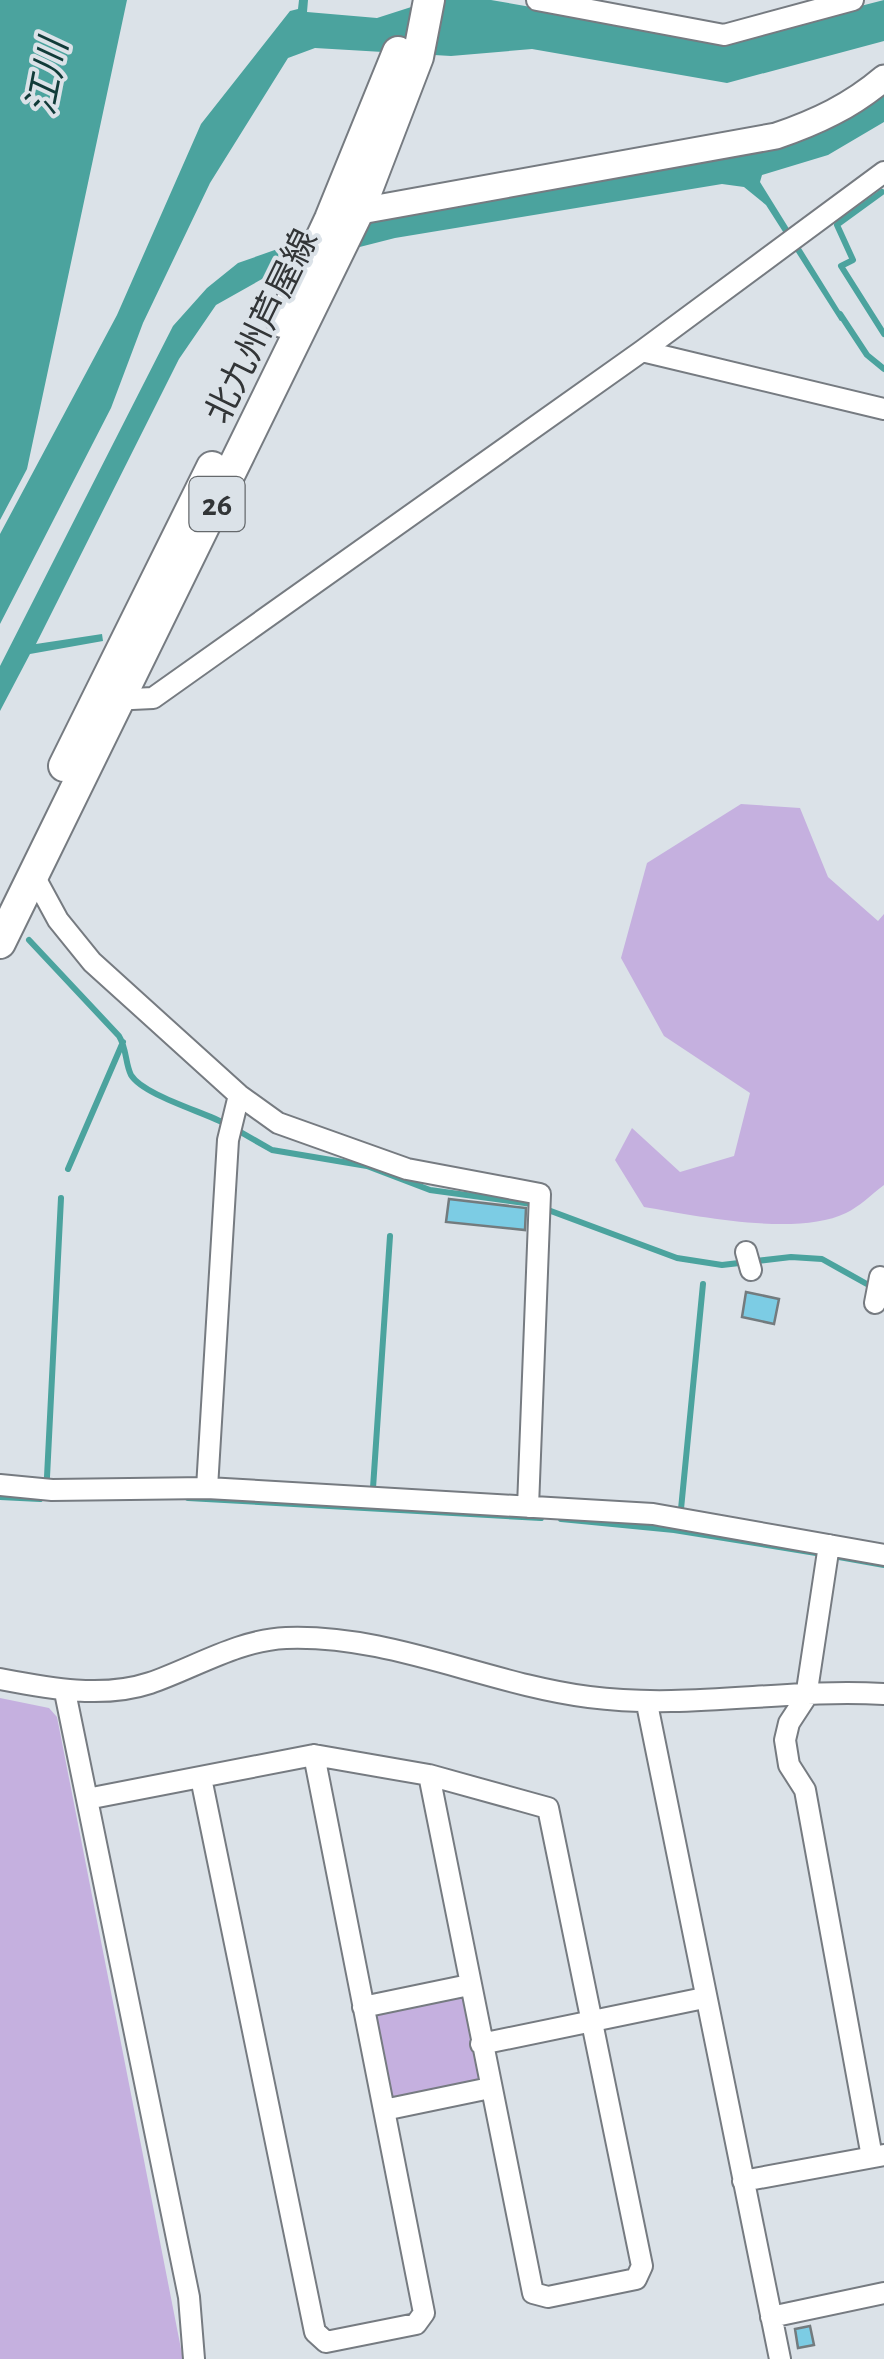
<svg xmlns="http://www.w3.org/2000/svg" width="884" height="2359" viewBox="0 0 884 2359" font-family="'Alegreya Sans','Noto Sans JP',sans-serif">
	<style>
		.green { fill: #c5b0df }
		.water { fill: #4ba39e }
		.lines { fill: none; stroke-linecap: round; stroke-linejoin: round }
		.stream { stroke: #4ba39e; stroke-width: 6 }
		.building { fill: #7ccce4; stroke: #737b7e; stroke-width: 2.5 }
		.minor-casing { stroke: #767b81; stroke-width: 24 }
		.tertiary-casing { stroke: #767b81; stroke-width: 29 }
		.primary-casing { stroke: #767b81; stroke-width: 34 }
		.minor { stroke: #fff; stroke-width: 20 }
		.tertiary { stroke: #fff; stroke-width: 25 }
		.primary { stroke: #fff; stroke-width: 30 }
		.labels { text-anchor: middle; stroke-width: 8; stroke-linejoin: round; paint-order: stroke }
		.shield { fill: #dbe2e8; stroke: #65696c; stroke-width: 2.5 }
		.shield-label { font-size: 32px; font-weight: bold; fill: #323537 }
		.street-label { font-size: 35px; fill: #323537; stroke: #dbe2e8 }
		.water-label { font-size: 38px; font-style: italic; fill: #113b39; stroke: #dbe2e8 }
	</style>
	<rect width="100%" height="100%" fill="#dbe2e8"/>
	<path class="green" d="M 741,804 L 800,808 L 828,877 L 878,921 L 884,914 L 884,1185 C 872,1194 859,1207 846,1213 C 797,1237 697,1216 644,1207 L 615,1160 L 632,1128 L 680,1172 L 734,1156 L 750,1093 L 664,1036 L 621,958 L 647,863 Z
		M 0,1698 L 49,1708 L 57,1717 L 183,2359 L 0,2359 Z
		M 464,1992 L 483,2083 L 391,2102 L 372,2011 Z"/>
	<path class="water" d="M 0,0 L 127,0 L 27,469 L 0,520 Z
		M 299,0 L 308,0 L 307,12 L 377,18 L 433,0 L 491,0 L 724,41 L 884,0 L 884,41 L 727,83 L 532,49 L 451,56 L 315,48 L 288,58 L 210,183 L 143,323 L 111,408 L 0,624 L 0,534 L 117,315 L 201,124 L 290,11 L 298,9 Z
		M 884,92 L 884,122 L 828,155 L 762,175 L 760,182 L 845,319 L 840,321 L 766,205 L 744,187 L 722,184 L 395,238 L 285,266 L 216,305 L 179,359 L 36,644 L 102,634 L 103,641 L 30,654 L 0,711 L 0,666 L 173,326 L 207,288 L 238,263 L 286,246 L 387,215 L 717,158 Z"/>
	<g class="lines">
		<path class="stream" d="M 838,224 L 882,192
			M 837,225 L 853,260 L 841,266 L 884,334
			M 840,314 L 867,355 L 884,369
			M 29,940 L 119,1036 C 127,1049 125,1063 131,1075 C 143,1095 204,1112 226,1124
			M 237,1130 L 272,1150 L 367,1166 L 430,1190 L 532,1204 L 677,1258 L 722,1265 L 791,1257 L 822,1259 L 874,1288
			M 68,1169 L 123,1042
			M 47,1477 L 61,1198
			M 373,1488 L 390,1236
			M 0,1497 L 40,1499
			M 188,1498 L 541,1518
			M 681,1509 L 703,1284
			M 561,1519 L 674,1530 L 816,1553
			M 839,1557 L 884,1565"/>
	</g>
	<path class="building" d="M 449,1199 L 526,1208 L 525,1230 L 446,1222 Z
		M 746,1292 L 779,1299 L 774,1324 L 742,1317 Z
		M 810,2326 L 814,2345 L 798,2348 L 795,2329 Z"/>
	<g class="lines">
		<defs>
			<path id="minor" d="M 537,0 L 724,35 L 853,0
				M 642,351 L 884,409
				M 111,700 L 153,698 L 642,351 L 884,172
				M 33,874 L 58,920 L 92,962 L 239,1095 L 278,1123 L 407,1169 L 540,1194 L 528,1507
				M 746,1252 L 751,1270
				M 875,1303 L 880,1277
				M 0,1485 L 52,1490 L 207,1488 L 653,1514 L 884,1555
				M 207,1488 L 228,1140 L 239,1095
				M 829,1545 L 806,1697 L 789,1723 L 785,1740 L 789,1765 L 805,1790 L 872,2157
				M 0,1679 C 47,1688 102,1699 150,1683 C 194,1668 238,1640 286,1638 C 390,1634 487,1684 589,1697 C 688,1710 786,1688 884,1694
				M 65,1692 L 189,2297 L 194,2359
				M 647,1704 L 780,2359
				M 201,1778 L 315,2332 L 326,2342 L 416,2324 L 424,2313 L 314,1755
				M 87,1799 L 314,1755 L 429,1775 L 548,1808 L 642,2266 L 636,2279 L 548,2297 L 533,2293 L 429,1775
				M 363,2007 L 469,1985
				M 481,2044 L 704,1998
				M 384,2110 L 490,2088
				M 743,2181 L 884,2155
				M 771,2317 L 884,2293"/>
			<path id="tertiary" d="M 344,214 L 776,136 C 817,122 851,106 884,78"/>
			<path id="primary" d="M 282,322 L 330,219 L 398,52
				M 64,766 L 212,467
				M 0,943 L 360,208 L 418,57 L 429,0"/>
		</defs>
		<use href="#minor" class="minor-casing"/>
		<use href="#tertiary" class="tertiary-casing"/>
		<use href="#primary" class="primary-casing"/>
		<use href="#minor" class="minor"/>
		<use href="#tertiary" class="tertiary"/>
		<use href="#primary" class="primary"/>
	</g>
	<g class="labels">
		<rect class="shield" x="189.5" y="477" width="55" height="54" rx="8"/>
		<g class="shield-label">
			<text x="217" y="515">26</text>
		</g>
		<g class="street-label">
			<text transform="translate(261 326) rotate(-64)" y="12">北九州芦屋線</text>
		</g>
		<g class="water-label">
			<text transform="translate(47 77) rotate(-79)" y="13">江川</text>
		</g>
	</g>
</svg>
